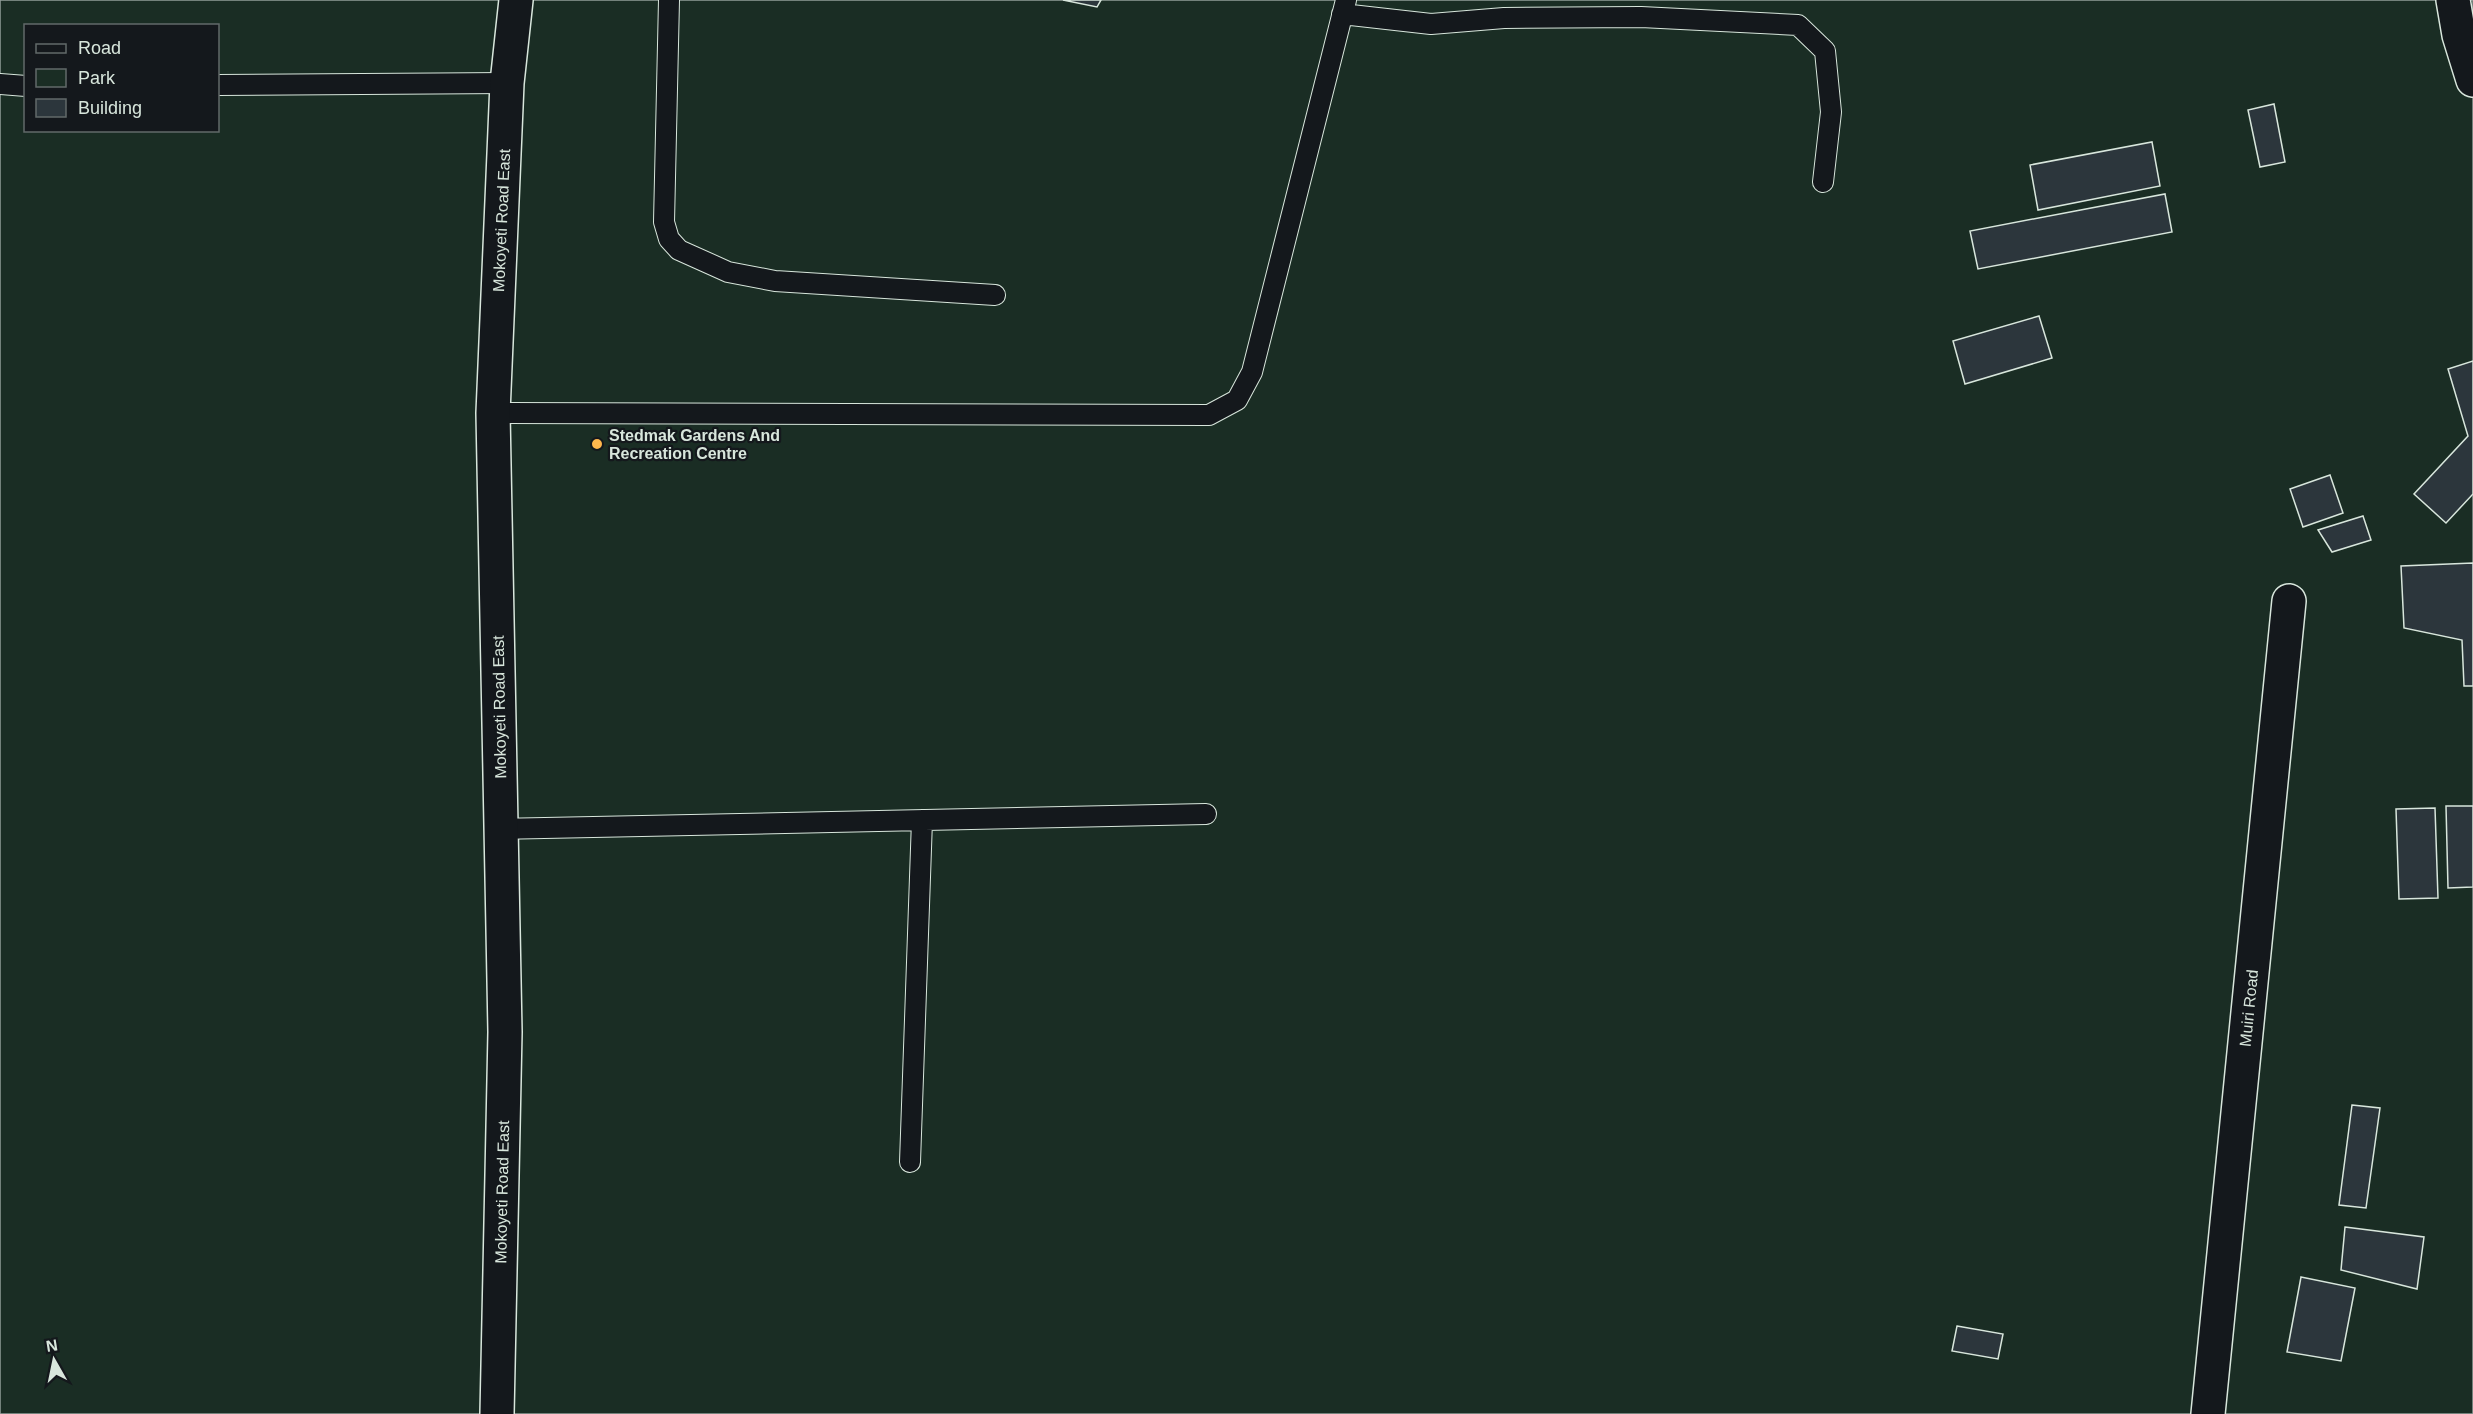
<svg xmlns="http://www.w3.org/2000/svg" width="2473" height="1414" viewBox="0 0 2473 1414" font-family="Helvetica,sans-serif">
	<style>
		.green { fill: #1a2d24; stroke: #939e99; stroke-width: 1.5; fill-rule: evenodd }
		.building { fill: #2c363c; stroke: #d8e6dc; stroke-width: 1.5 }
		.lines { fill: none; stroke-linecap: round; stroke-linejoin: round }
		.lane-casing { stroke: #d8e6dc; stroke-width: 22 }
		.street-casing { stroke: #d8e6dc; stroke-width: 36 }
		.lane { stroke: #14181c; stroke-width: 20 }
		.street { stroke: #14181c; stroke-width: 33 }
		.poi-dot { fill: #ffb74d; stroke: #14181c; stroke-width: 2 }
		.labels { text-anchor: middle; stroke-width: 4.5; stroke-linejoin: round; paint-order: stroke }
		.street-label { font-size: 16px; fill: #d8e6dc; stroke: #14181c }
		.poi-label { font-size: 16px; font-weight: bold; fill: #d8e6dc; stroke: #14181c; text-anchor: start }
	</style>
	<rect width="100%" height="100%" fill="#14181c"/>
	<path class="green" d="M 0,0 L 2473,0 L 2473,1414 L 0,1414 ZM 26,26 L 218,26 L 218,130 L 26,130 Z"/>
	<path class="building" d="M 1063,0 L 1101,0 L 1097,7 Z
		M 2274,104 L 2285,162 L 2260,167 L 2248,110 Z
		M 2152,142 L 2160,186 L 2038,210 L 2030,165 Z
		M 2165,194 L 2172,232 L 1978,269 L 1970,231 Z
		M 2039,316 L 2052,358 L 1965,384 L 1953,341 Z
		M 2473,361 L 2473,494 L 2446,523 L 2414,494 L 2468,436 L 2448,369 Z
		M 2330,475 L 2343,513 L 2303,527 L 2290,489 Z
		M 2363,516 L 2371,540 L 2332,552 L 2318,530 Z
		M 2473,563 L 2473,686 L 2464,686 L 2462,640 L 2404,628 L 2401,566 Z
		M 2446,806 L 2473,806 L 2473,887 L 2448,888 Z
		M 2435,808 L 2438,898 L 2399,899 L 2396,809 Z
		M 2352,1105 L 2380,1108 L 2366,1208 L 2339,1205 Z
		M 2345,1227 L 2424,1237 L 2417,1289 L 2341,1270 Z
		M 2301,1277 L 2355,1288 L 2341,1361 L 2287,1352 Z
		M 1957,1326 L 2003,1334 L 1998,1359 L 1952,1351 Z"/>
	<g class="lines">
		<defs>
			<path id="lane" d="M 669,0 L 664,222 L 669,239 L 679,250 L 728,272 L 775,281 L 995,295
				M 1342,14 L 1431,24 L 1504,18 L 1641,17 L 1798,25 L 1825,51 L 1831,112 L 1823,182
				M 0,84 L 26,86
				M 218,85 L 507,83
				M 493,413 L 1209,415 L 1237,400 L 1252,372 L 1346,0
				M 501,829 L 1206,814
				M 910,1162 L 922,820"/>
			<g id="street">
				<path d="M 2453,0 L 2459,35 L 2473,80"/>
				<path id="s1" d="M 497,1414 L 505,1032 L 493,413 L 507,83 L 516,0"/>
				<path id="s2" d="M 2208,1414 L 2289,601"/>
			</g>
		</defs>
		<use href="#lane" class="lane-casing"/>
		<use href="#street" class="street-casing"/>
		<use href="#lane" class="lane"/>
		<use href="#street" class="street"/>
	</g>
	<circle class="poi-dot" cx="597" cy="444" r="6"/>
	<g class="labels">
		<g class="street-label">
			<text dy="6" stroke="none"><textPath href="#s1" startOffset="1194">Mokoyeti Road East</textPath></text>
			<text transform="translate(499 707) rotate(-91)" y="6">Mokoyeti Road East</text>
			<text dy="6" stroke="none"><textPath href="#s2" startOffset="408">Muiri Road</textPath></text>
			<text dy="6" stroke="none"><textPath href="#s1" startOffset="222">Mokoyeti Road East</textPath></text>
		</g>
		<g class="poi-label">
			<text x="609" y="441">Stedmak Gardens And<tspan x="609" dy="18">Recreation Centre</tspan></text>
		</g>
	</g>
	<rect x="24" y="24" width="195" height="108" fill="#14181c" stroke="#626a69" stroke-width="1.5"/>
	<rect x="36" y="44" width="30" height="9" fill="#14181c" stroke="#626a69" stroke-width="1.5"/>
	<text x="78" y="54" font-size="18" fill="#d8e6dc">Road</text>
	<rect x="36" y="69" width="30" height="18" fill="#1a2d24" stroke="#626a69" stroke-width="1.5"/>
	<text x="78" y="84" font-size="18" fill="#d8e6dc">Park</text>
	<rect x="36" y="99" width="30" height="18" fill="#2c363c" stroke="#626a69" stroke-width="1.5"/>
	<text x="78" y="114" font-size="18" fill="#d8e6dc">Building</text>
	<g transform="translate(54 1360) rotate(351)" stroke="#14181c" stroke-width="4.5" paint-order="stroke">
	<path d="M0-4.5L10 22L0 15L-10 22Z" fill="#d8e6dc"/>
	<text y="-9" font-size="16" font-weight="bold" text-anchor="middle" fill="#d8e6dc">N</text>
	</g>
</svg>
